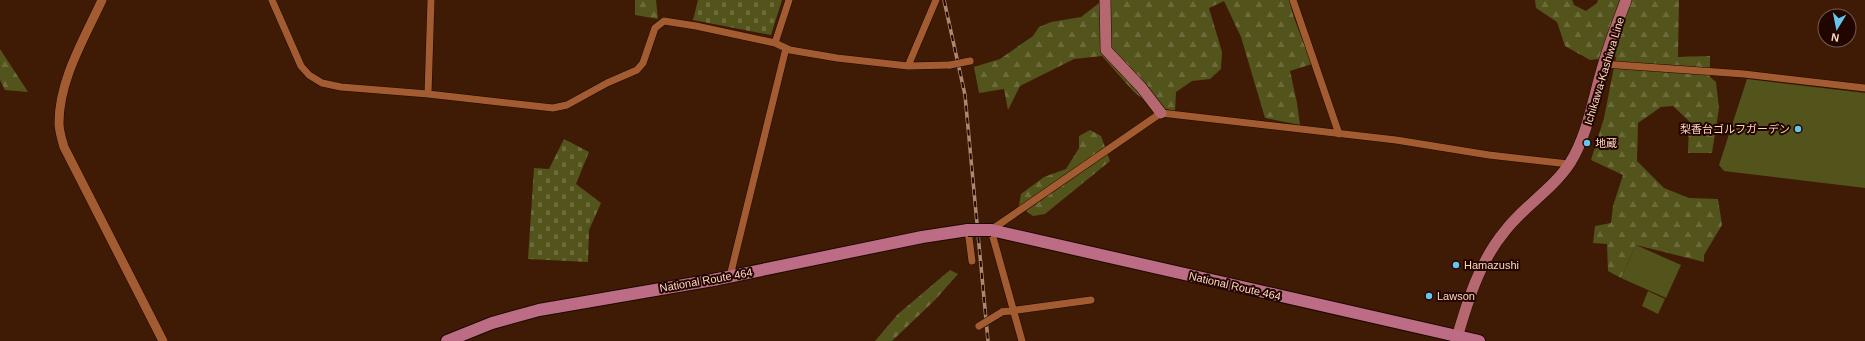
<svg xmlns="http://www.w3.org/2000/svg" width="1865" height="341" viewBox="0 0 1865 341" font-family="Arial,'Noto Sans JP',sans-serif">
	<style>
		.green { fill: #53531c }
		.forest { fill: url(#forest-firs) }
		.cemetery { fill: url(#cemetery-stones) }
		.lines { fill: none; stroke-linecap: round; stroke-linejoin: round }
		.minor-casing { stroke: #1e0901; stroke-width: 8 }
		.tertiary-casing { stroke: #1e0901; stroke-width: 10 }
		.primary-casing { stroke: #1e0901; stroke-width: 12 }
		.trunk-casing { stroke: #1e0901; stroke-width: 14 }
		.minor { stroke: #a35b32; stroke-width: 7 }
		.tertiary { stroke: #a35b32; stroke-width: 9 }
		.primary { stroke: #b66870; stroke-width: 11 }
		.trunk { stroke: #bc6c85; stroke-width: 12 }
		.rail-casing { stroke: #ae8771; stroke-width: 3.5 }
		.rail { stroke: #210600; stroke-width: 2; stroke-dasharray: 6; stroke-linecap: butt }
		.minor-bridge-casing { stroke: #1e0901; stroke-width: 8; stroke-linecap: butt }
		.trunk-bridge-casing { stroke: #1e0901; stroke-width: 14; stroke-linecap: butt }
		.minor-bridge { stroke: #a35b32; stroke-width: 7 }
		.trunk-bridge { stroke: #bc6c85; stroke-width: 12 }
		.poi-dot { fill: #65c5ee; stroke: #210600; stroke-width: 1.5 }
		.labels { text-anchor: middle; stroke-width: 4; stroke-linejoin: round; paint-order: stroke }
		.street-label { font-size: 11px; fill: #fed5c0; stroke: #210600 }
		.poi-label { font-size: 11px; fill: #fed5c0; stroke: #210600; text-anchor: start }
	</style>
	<defs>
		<pattern id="forest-firs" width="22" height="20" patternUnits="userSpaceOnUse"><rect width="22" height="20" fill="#53531c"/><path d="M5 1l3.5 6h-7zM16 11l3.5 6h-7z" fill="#6d6b3b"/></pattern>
		<pattern id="cemetery-stones" width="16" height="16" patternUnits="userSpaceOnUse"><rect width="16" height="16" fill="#53531c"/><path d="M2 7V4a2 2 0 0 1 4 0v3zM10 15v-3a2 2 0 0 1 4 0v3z" fill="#6d6b3b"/></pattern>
	</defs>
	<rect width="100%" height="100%" fill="#3f1b05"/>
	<path class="green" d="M 1747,79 L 1865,93 L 1865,188 L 1724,171 L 1719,165 Z
		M 1636,245 L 1681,265 L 1666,298 L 1621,278 Z
		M 1648,291 L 1665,299 L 1658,314 L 1642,306 Z"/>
	<path class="forest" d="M 635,0 L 656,0 L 658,19 L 635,15 Z
		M 1103,0 L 1289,0 L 1294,18 L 1312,64 L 1290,71 L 1297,103 L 1300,125 L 1265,118 L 1241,37 L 1224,1 L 1209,8 L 1222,52 L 1221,69 L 1210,79 L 1192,81 L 1176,92 L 1175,111 L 1166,109 L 1154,113 L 1151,105 L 1134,92 L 1102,56 L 1074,59 L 1020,86 L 1008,110 L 1004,89 L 979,93 L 974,67 L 1000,59 L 1033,36 L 1039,27 L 1051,22 L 1081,17 Z
		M 1535,0 L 1572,0 L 1574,5 L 1586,11 L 1597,3 L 1598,0 L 1679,0 L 1678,57 L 1710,56 L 1710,77 L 1716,82 L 1719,108 L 1712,153 L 1688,153 L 1689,121 L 1673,106 L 1661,107 L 1638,123 L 1637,161 L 1664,188 L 1689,198 L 1718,199 L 1722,225 L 1704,255 L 1704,262 L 1636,245 L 1621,278 L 1608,271 L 1607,244 L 1593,243 L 1595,226 L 1611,223 L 1613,206 L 1623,175 L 1591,160 L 1604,118 L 1616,57 L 1590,60 L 1565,46 L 1557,22 L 1536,8 Z
		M 0,49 L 28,92 L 5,90 L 0,80 Z
		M 1090,130 L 1101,136 L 1110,161 L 1045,214 L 1033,216 L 1019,206 L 1021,194 L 1044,177 L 1066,169 L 1079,148 L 1079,136 Z
		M 950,270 L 958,274 L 935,300 L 892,341 L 875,341 L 898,314 Z"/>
	<path class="cemetery" d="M 698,0 L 782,0 L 771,35 L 693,20 Z
		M 564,139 L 589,152 L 576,184 L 601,203 L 589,230 L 588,262 L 528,259 L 534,168 L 549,169 Z"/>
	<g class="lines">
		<defs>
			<path id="minor" d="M 272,0 L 301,66 L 309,75 L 322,83 L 341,87 L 428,94 L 553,108 L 567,105 L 607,83 L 637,70 L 643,63 L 655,28 L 664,21 L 696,26 L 775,43 L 790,50 L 837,58 L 908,66 L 936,0
				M 1293,0 L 1339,134
				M 775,43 L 789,0
				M 1603,64 L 1744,74 L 1865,88
				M 908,66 L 950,65
				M 428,94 L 431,0
				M 968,230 L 972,261
				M 730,276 L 786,48
				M 1002,312 L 1091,300
				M 1022,341 L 991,230 L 1161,113 L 1396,140 L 1489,155 L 1569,164"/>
			<path id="tertiary" d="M 102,0 C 84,39 59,80 59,123 C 59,131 62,140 64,147 L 163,341"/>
			<path id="primary" d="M 1105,0 L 1106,50 L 1141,87 L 1161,113
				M 1456,341 C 1467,303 1479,262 1505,231 C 1524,206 1553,189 1570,163 C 1588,134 1593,98 1603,66 C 1609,44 1618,22 1626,0"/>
			<path id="trunk" d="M 991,230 L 1479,341
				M 447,341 L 492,323 L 539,310 L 713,280 L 922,237 L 968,230"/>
		</defs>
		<use href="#minor" class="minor-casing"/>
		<use href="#tertiary" class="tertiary-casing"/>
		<use href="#primary" class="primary-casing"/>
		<use href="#trunk" class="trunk-casing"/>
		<use href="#minor" class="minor"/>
		<use href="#tertiary" class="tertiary"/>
		<use href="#primary" class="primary"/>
		<use href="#trunk" class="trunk"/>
		<defs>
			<path id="rail" d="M 944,0 L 965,95 L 988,341"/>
		</defs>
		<use href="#rail" class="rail-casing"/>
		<use href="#rail" class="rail"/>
		<defs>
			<path id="minor-bridge" d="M 950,65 L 970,61
				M 979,326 L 1002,312"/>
			<path id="trunk-bridge" d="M 968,230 L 991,230"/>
		</defs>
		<use href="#minor-bridge" class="minor-bridge-casing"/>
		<use href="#trunk-bridge" class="trunk-bridge-casing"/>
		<use href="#minor-bridge" class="minor-bridge"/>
		<use href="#trunk-bridge" class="trunk-bridge"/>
	</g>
	<g class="poi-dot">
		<circle cx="1798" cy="129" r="4"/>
		<circle cx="1587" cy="143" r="4"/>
		<circle cx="1456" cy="265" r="4"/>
		<circle cx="1429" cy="296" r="4"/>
	</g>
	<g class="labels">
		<g class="street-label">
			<text transform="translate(1604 71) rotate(-73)" y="4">Ichikawa-Kashiwa Line</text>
			<text transform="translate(706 280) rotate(-10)" y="4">National Route 464</text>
			<text transform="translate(1235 286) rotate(13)" y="4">National Route 464</text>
		</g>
		<g class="poi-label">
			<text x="1790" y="133" text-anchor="end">梨香台ゴルフガーデン</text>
			<text x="1595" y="147">地蔵</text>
			<text x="1464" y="269">Hamazushi</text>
			<text x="1437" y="300">Lawson</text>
		</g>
	</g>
	<g transform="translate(1837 28) rotate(190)"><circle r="19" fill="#210600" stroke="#79594d"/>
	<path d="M0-3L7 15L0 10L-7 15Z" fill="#65c5ee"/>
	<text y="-6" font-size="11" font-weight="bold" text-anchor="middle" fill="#fed5c0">N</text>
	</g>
</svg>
